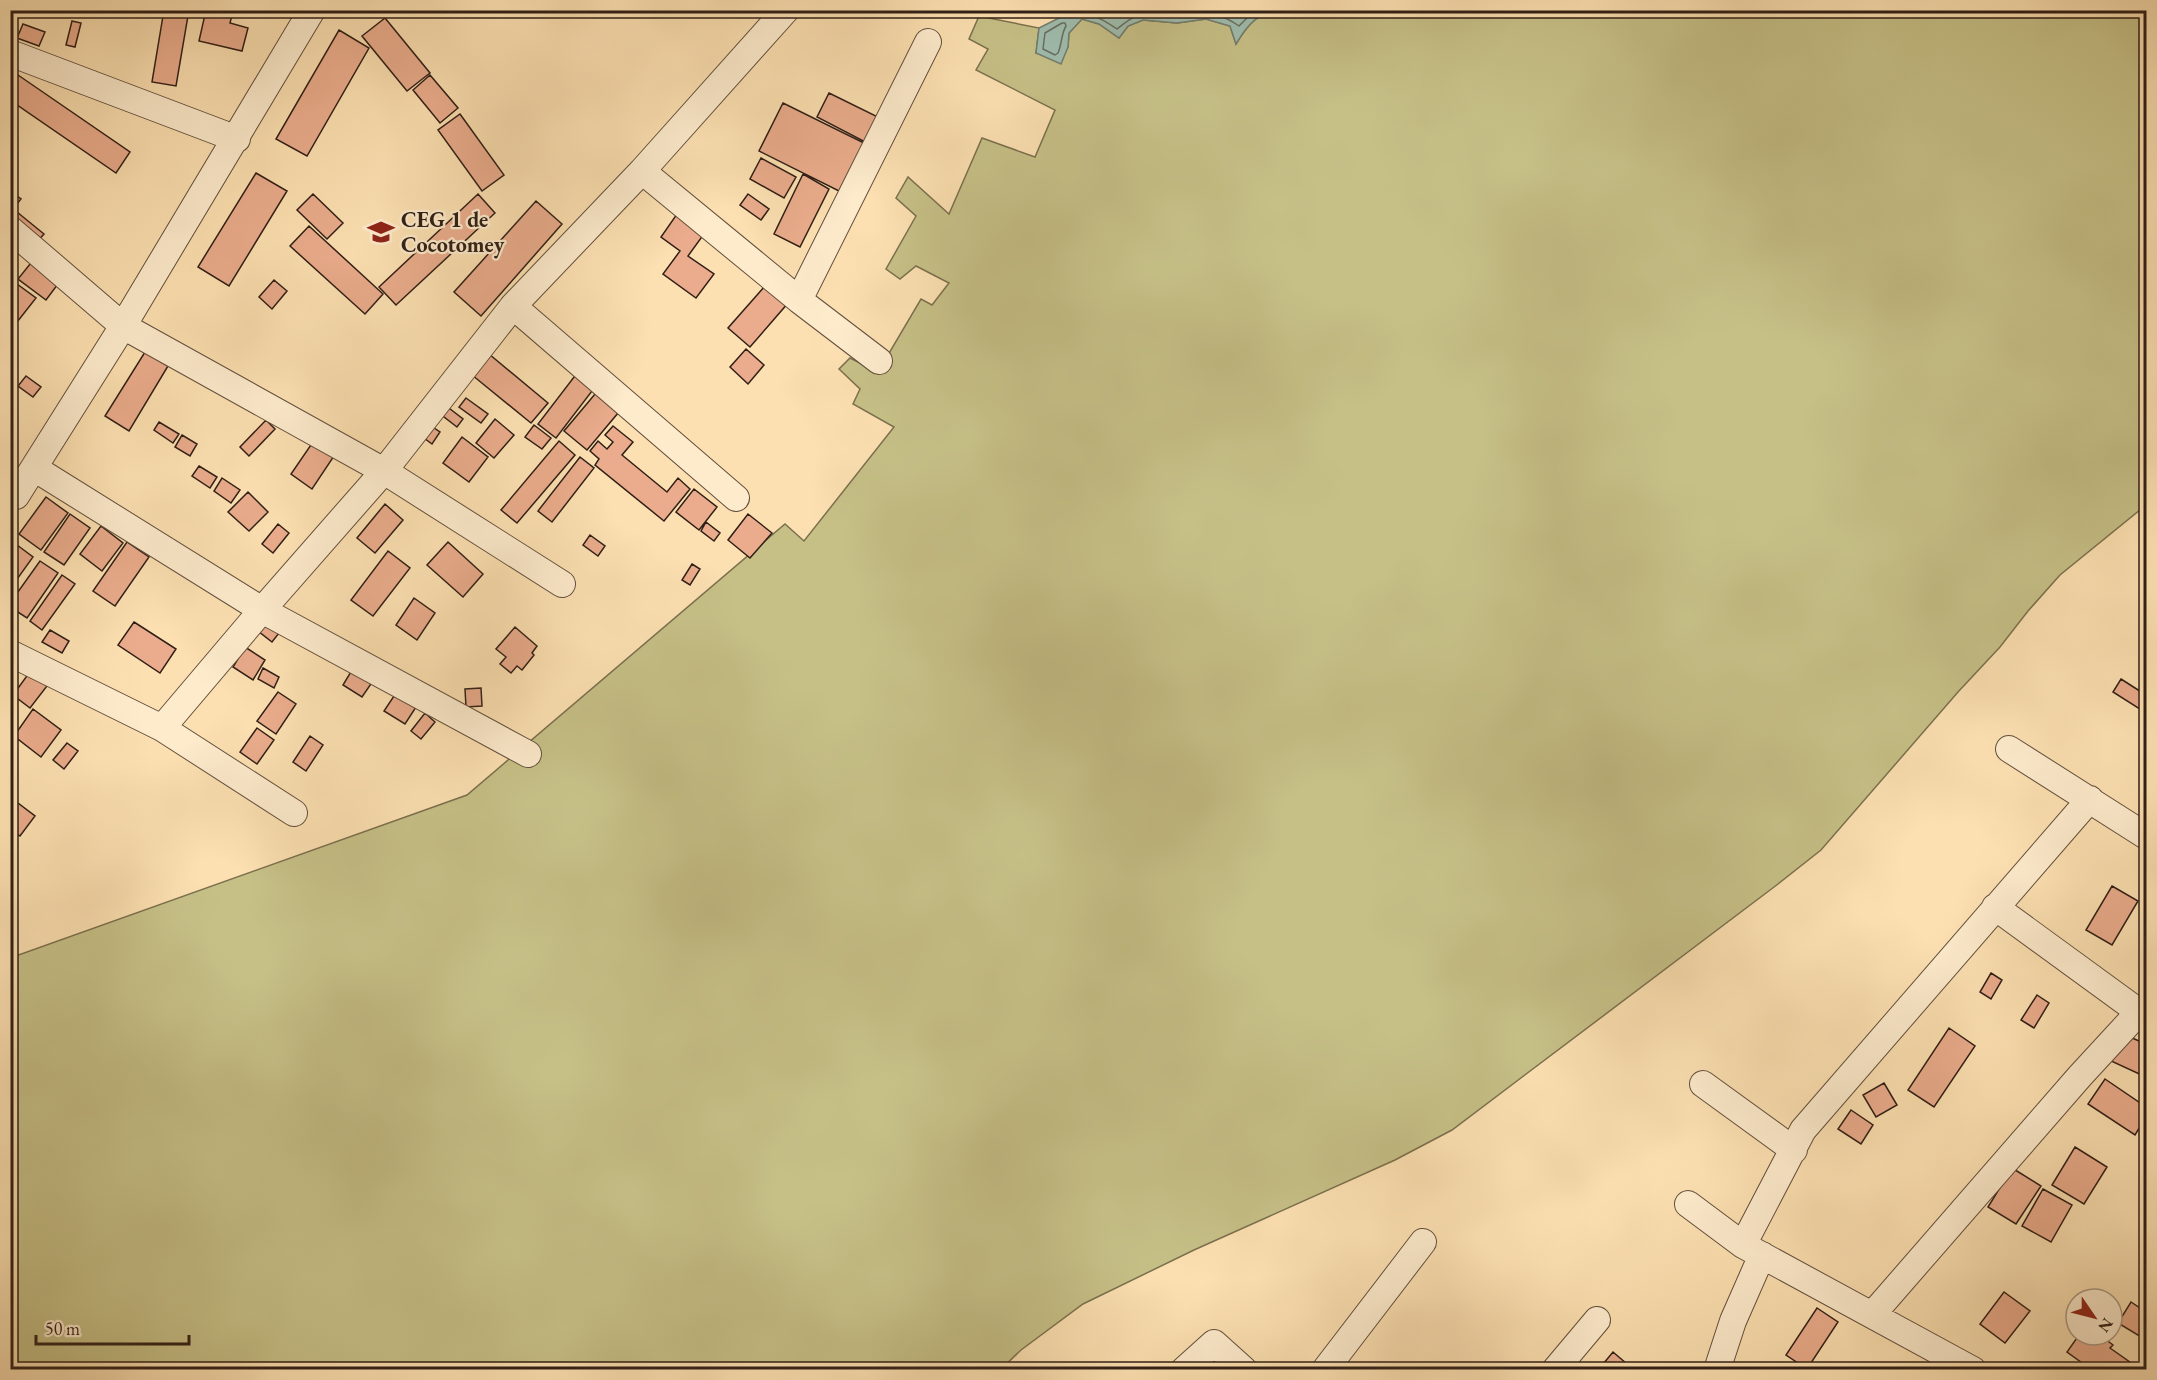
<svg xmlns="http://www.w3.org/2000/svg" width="2157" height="1380" viewBox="0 0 2157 1380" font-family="'EB Garamond',serif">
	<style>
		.green { fill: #c6c087; stroke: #7b704e; stroke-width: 1.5 }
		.water { fill: #9fbdae; stroke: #737e71; stroke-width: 1.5 }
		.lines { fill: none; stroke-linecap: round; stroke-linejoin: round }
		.shore { stroke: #686e62; stroke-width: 1.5 }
		.building { fill: #eaac8c; stroke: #301f16; stroke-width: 1.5 }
		.minor-casing { stroke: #634f3d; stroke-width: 28 }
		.minor { stroke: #fdebcc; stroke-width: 26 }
		.labels { text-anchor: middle; stroke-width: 4.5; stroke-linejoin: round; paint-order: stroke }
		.poi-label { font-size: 22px; font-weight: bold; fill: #301f16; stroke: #fdebcc; text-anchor: start }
	</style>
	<rect width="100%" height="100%" fill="#fce0b1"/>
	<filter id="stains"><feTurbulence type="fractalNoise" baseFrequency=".00333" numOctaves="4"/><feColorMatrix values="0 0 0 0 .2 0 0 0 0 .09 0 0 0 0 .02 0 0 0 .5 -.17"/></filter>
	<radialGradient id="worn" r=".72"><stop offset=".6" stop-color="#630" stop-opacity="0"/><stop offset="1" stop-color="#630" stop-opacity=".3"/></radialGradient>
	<path class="green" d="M 1270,10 L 2146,11 L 2146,505 L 2060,575 L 2028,611 L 2000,647 L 1958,692 L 1821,850 L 1778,884 L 1452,1130 L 1395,1160 L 1194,1250 L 1083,1304 L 1021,1350 L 1001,1369 L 11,1369 L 10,958 L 467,795 L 785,524 L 804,541 L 894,427 L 853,404 L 860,389 L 839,369 L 850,358 L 878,372 L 921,299 L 932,305 L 949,283 L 916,266 L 900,279 L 886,269 L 916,216 L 896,198 L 908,177 L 949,214 L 982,138 L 1035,157 L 1055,110 L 976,70 L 988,49 L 969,39 L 979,16 L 1039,28 L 1036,53 L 1068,47 L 1069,33 L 1082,19 L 1099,24 L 1119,38 L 1128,26 L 1143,20 L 1177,23 L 1206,19 L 1230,26 L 1236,44 C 1246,28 1253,18 1270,10 Z"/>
	<path class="water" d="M 1073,11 L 1073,10 L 1270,11 C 1253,18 1245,29 1236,44 L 1230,26 L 1206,19 L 1177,23 L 1143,20 L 1128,26 L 1119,38 L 1099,24 L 1082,19 L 1069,33 L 1068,47 L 1061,64 L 1036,53 L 1039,28 Z"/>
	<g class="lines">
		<path class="shore" d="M 1074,10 L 1077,15 C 1092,12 1105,21 1117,29 C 1125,23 1132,16 1142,14 C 1152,12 1165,17 1175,17 C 1204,17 1212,7 1239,26 L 1255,10
			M 1062,23 L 1065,23 L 1066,26 C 1061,34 1062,44 1058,53 L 1055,55 L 1043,49 L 1045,33 Z"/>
	</g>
	<path class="building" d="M 164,10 L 189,10 L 176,86 L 152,82 Z
		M 206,10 L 233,11 L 230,23 L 248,28 L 242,51 L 199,41 Z
		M 385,18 L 430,73 L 407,91 L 362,36 Z
		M 72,21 L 81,23 L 75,47 L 66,45 Z
		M 23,24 L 45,32 L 39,46 L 17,38 Z
		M 339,30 L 369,48 L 307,156 L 276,139 Z
		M 18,75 L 130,152 L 116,173 L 10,100 L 10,86 Z
		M 430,75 L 458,108 L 440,123 L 413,90 Z
		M 829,93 L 882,119 L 869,144 L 817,117 Z
		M 783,103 L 864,143 L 839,191 L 759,151 Z
		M 460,114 L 504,175 L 482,191 L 438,130 Z
		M 761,158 L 796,177 L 784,198 L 750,179 Z
		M 256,173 L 287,191 L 229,286 L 198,267 Z
		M 803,174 L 829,189 L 800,247 L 774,234 Z
		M 10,191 L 21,199 L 12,210 L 10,209 Z
		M 313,194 L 343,223 L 327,239 L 297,210 Z
		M 478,194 L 495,213 L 396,305 L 379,287 Z
		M 748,194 L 769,209 L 761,220 L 740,205 Z
		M 536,201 L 562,224 L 481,316 L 454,292 Z
		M 17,212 L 44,234 L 34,245 L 10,220 Z
		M 677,214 L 704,234 L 688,256 L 714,274 L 696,298 L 663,274 L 680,251 L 661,237 Z
		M 309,226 L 383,294 L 365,314 L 290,246 Z
		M 34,259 L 61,280 L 46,300 L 18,279 Z
		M 773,277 L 795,295 L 750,347 L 728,328 Z
		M 274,280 L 287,291 L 272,309 L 259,297 Z
		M 17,284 L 36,298 L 10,331 L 10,293 Z
		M 746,349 L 764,365 L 748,384 L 730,367 Z
		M 145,352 L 168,366 L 129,431 L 105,416 Z
		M 489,354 L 548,403 L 531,423 L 472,375 Z
		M 584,364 L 602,378 L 556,438 L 538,424 Z
		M 26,376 L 41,387 L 33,397 L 18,386 Z
		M 606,381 L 629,400 L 587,450 L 564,431 Z
		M 466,398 L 488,414 L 481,423 L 459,407 Z
		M 445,405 L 463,419 L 457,427 L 439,413 Z
		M 495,419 L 514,435 L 494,458 L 476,443 Z
		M 266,420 L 275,429 L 249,456 L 240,447 Z
		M 159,422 L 179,434 L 173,443 L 154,430 Z
		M 428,424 L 440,432 L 432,444 L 420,435 Z
		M 534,425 L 551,438 L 542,449 L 525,437 Z
		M 613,426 L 633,442 L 622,455 L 667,492 L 678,478 L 690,489 L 664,521 L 595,465 L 599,459 L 590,451 L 598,441 L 607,449 L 613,442 L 605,435 Z
		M 182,435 L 197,444 L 190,456 L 175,447 Z
		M 462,437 L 488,457 L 469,482 L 443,463 Z
		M 315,439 L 336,453 L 312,489 L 291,474 Z
		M 559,441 L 575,455 L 517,523 L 501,510 Z
		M 580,457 L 594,468 L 552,522 L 538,511 Z
		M 199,466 L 217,477 L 210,488 L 192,476 Z
		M 222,478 L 240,490 L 231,503 L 214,491 Z
		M 694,489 L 717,507 L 699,530 L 676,512 Z
		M 248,492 L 268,512 L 249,531 L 228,512 Z
		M 46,497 L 68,513 L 41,550 L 19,534 Z
		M 385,504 L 403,520 L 375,553 L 357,538 Z
		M 70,514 L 90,528 L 64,565 L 44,552 Z
		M 748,514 L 772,533 L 750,558 L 728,540 Z
		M 706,522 L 720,533 L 714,541 L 701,531 Z
		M 278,524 L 289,533 L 273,553 L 262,544 Z
		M 101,526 L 123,543 L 102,571 L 80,554 Z
		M 590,535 L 605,546 L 598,556 L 583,545 Z
		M 13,542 L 33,557 L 10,589 L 10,546 Z
		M 127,542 L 149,557 L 115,606 L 93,591 Z
		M 448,542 L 483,574 L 463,597 L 427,565 Z
		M 388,551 L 410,568 L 373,616 L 351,600 Z
		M 40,561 L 58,573 L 27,618 L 10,607 L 10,603 Z
		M 692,564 L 700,569 L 690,585 L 682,580 Z
		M 62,575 L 75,584 L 42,630 L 30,621 Z
		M 414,598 L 435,613 L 417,640 L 396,625 Z
		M 269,617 L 283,628 L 272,642 L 258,631 Z
		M 134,622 L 176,649 L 160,673 L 118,645 Z
		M 515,627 L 537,646 L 532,653 L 534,655 L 522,670 L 517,666 L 511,673 L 500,664 L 506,657 L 496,649 Z
		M 50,630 L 69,641 L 62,653 L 42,642 Z
		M 245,647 L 265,660 L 253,680 L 233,667 Z
		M 355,665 L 375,678 L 362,697 L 343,685 Z
		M 263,668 L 279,677 L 274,688 L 258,679 Z
		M 29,673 L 47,686 L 30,708 L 13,695 Z
		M 2121,679 L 2146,695 L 2146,713 L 2113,692 Z
		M 400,687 L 420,701 L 405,724 L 384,711 Z
		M 481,688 L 482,706 L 466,707 L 465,689 Z
		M 278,692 L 296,704 L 276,734 L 257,721 Z
		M 33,709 L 61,730 L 41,757 L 14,736 Z
		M 425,713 L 435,722 L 421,739 L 411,731 Z
		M 257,728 L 274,740 L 257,764 L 240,752 Z
		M 310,736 L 323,745 L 306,771 L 293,762 Z
		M 67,743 L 78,751 L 64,769 L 53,760 Z
		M 10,797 L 35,816 L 20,836 L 10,829 Z
		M 2112,886 L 2138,901 L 2112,945 L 2086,930 Z
		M 1991,973 L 2002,980 L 1991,999 L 1980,992 Z
		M 2037,995 L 2049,1003 L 2034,1028 L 2021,1020 Z
		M 1949,1028 L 1975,1046 L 1934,1107 L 1908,1090 Z
		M 2123,1034 L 2146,1044 L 2146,1077 L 2111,1061 Z
		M 2105,1079 L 2146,1107 L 2146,1117 L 2135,1135 L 2088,1104 Z
		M 1884,1083 L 1897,1105 L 1876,1117 L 1863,1095 Z
		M 1851,1110 L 1873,1125 L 1861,1144 L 1838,1129 Z
		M 2075,1147 L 2107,1167 L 2084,1204 L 2052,1185 Z
		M 2012,1168 L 2041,1186 L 2016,1224 L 1988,1207 Z
		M 2043,1189 L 2072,1205 L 2051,1242 L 2022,1226 Z
		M 2004,1292 L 2030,1311 L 2005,1343 L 1980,1324 Z
		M 2131,1302 L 2146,1312 L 2146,1340 L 2118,1323 Z
		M 1817,1308 L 1838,1322 L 1807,1369 L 1786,1355 Z
		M 2079,1335 L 2087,1335 L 2096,1341 L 2100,1335 L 2113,1345 L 2110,1348 L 2134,1365 L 2130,1370 L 2092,1370 L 2067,1352 Z
		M 1613,1352 L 1634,1370 L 1598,1370 Z"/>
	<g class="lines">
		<defs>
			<path id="minor" d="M 10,53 L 237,139
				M 642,171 L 799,300 L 879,361
				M 10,229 L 123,326 L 384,471 L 562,584
				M 799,300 L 928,42
				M 513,306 L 736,498
				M 34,468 L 262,610 L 528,754
				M 10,492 L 16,496 L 123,326 L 312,10
				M 10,653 L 162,728 L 294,813
				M 162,728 L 262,610 L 384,471 L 513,306 L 642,171 L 786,10
				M 2009,749 L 2146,836
				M 1995,907 L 2146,1017
				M 1703,1084 L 1794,1150
				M 1688,1204 L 1743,1245 L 1973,1370
				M 1743,1245 L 1803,1130 L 2090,799
				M 1872,1315 L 2080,1076 L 2139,1012
				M 1184,1370 L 1214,1343 L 1244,1370
				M 1325,1370 L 1423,1242
				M 1555,1370 L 1597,1320
				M 1717,1370 L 1733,1321 L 1762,1255"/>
		</defs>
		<use href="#minor" class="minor-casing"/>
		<use href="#minor" class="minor"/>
	</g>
	<defs>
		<symbol id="school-bare" viewBox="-9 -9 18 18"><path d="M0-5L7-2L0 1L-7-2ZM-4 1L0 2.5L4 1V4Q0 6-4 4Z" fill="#8f2418" stroke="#fdebcc" stroke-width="2.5" paint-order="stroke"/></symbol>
	</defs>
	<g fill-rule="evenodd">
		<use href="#school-bare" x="362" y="213" width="38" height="38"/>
	</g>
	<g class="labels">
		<g class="poi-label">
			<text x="401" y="227">CEG 1 de<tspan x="401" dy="25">Cocotomey</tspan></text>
		</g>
	</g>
	<rect width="2157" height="1380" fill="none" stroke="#fce0b1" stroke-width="36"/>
	<rect x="12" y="12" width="2133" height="1356" fill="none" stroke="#301f16" stroke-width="3"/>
	<rect x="18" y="18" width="2121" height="1344" fill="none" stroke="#301f16" stroke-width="1.5"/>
	<g transform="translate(2094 1317) rotate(125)"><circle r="28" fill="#fdebcc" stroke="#ab9983" stroke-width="1.5"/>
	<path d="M0-4.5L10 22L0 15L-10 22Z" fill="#8f2418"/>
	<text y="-9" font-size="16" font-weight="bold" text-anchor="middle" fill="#301f16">N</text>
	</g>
	<path d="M36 1335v9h153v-9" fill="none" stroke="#301f16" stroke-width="3"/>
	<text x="45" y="1335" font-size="18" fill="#301f16" stroke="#fdebcc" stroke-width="4.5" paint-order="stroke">50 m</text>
	<rect width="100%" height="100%" filter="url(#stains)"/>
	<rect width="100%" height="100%" fill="url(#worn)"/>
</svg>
